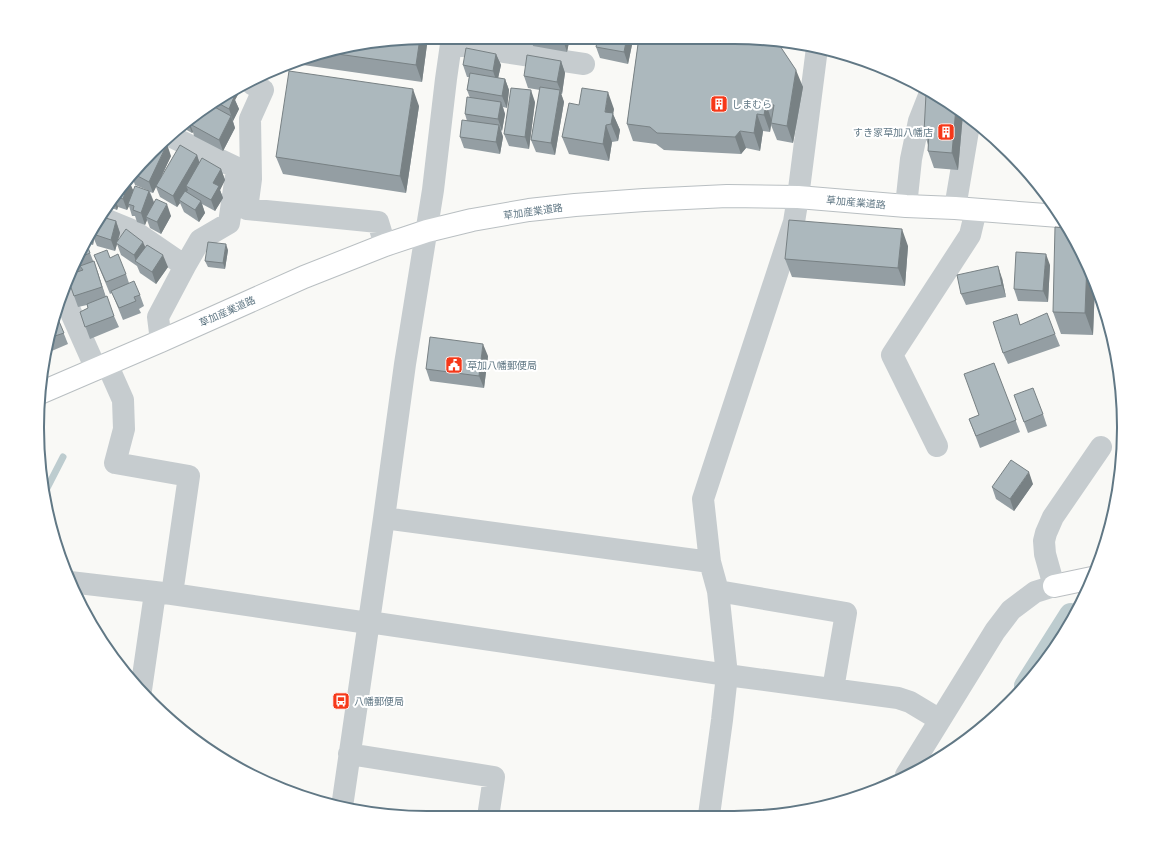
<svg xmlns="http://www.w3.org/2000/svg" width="1161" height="855" viewBox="0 0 1161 855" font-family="'Fira Sans','Noto Sans JP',sans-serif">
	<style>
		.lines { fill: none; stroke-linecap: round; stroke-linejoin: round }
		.stream { stroke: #bdcccf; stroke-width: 7 }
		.canal { stroke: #bdcccf; stroke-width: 24 }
		.major-casing { stroke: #b9bfc2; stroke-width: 24 }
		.highway-casing { stroke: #bbbfc2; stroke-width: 24 }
		.minor { stroke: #c6cccf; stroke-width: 22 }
		.major { stroke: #fff; stroke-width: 22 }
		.highway { stroke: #fff; stroke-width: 22 }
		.wall { fill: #949ea3 }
		.shaded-wall { fill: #788184 }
		.building { fill: #acb8bd; stroke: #788184 }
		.labels { text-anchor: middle; stroke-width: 4; stroke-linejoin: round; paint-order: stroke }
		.poi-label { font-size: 10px; fill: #617885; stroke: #fff; text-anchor: start }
		.street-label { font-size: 10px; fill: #617885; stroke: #fff }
		.rim { fill: none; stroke: #617885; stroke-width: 2 }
	</style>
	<rect width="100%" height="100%" fill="#f9f9f6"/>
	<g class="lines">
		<path class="stream" d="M 44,494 L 63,457"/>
		<path class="canal" d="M 1026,686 L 1071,615"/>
		<defs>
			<path id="major" d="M 40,393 L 161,341 L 304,277 L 385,245 L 427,231 L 472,220 L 529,210 L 575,205 L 644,200 L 727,196 L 798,197 L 906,206 L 955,208 L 1059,216"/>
			<path id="highway" d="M 1054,586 L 1092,578"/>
		</defs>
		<use href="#major" class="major-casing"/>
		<use href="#highway" class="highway-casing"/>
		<path class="minor" d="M 451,44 L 584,64
			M 252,84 L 263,90 L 250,119 L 251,179 L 247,209 L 378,222 L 385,245
			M 906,206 L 911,159 L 919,121 L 930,93 L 935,94
			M 955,208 L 970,119 L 969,117
			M 102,218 L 134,231 L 185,266
			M 64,297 L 96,369
			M 161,341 L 158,317 L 185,266 L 200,240 L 229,223 L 237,168 L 172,137
			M 107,364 L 123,400 L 124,429 L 115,463 L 189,476 L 172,594
			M 937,446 L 892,355 L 970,235 L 976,210
			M 384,518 L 710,562
			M 70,582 L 172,594 L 368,623
			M 718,591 L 846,613 L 833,689
			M 369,622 L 727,675 L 898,698 L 910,702 L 940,720
			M 141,690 L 155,593
			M 349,754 L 494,777 L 488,817
			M 906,775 L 995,631 L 1011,610 L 1035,592 L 1054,586 L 1045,554 L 1044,541 L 1046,533 L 1053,517 L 1101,447
			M 342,807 L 384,518 L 405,364 L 433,190 L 446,79 L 452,37
			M 709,815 L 722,720 L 727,675 L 718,591 L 710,562 L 703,499 L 794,222 L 798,197 L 817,48"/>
		<use href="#major" class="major"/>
		<use href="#highway" class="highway"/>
	</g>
	<path class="wall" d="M 428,37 L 422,82 L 296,64 L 326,50 Z
		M 475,37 L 505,37 L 504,41 Z
		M 530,37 L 570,37 L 567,52 L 533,46 Z
		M 639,37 L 734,37 L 801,46 L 800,48 L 778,45 L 803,87 L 793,143 L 777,140 L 771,125 L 770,132 L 763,131 L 760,151 L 746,148 L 741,154 L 664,150 L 656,144 L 633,141 L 627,124 Z
		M 633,40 L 628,64 L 600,58 L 596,47 Z
		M 496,54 L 501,65 L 498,78 L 505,79 L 509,90 L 507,108 L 503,107 L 505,114 L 502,131 L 501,130 L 503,137 L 500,154 L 464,148 L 460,137 L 467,121 L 465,114 L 470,98 L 467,90 L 469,77 L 467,77 L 463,65 Z
		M 561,61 L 565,73 L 562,94 L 561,94 L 564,102 L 555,155 L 536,152 L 531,140 L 540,90 L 528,88 L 524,76 Z
		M 241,89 L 235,100 L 239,109 L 233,121 L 235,128 L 223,151 L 194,136 L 193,132 L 192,133 L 185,129 L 184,126 L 211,103 Z
		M 535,102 L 529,149 L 509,146 L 504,134 Z
		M 950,103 L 962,112 L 963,114 L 958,170 L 934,168 L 928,151 L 928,145 L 924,132 Z
		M 419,106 L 406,193 L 283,174 L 276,157 Z
		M 614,109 L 613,114 L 620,130 L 618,141 L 612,142 L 609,161 L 569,154 L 562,137 Z
		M 197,155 L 199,162 L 221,169 L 225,180 L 220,190 L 223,198 L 215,211 L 202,204 L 205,213 L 199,222 L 184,212 L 180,203 L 177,207 L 160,197 L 156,187 L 153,193 L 150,192 L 154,202 L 171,216 L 161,234 L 150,228 L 147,220 L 145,225 L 137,222 L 135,216 L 132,216 L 129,206 L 127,210 L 118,207 L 117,210 L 109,207 L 127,180 L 129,181 L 133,191 L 147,190 L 135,185 L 131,174 L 134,170 L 171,156 L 161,177 Z
		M 102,217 L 116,221 L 120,233 L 118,240 L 145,247 L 168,267 L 156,284 L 140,273 L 137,266 L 121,255 L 117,244 L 115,251 L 97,246 L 94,239 L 93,245 L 86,243 L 98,273 L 106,297 L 114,316 L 119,327 L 90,339 L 80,312 L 88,308 L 87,305 L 78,307 L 69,282 L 77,255 Z
		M 908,246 L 905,286 L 792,277 L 785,259 Z
		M 228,250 L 225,269 L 208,267 L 205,261 Z
		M 94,255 L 110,258 L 126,274 L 129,283 L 140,295 L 144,306 L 139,309 L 141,313 L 123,320 L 112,293 L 110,294 Z
		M 1084,255 L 1095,284 L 1093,335 L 1061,334 L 1053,312 Z
		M 1050,265 L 1048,302 L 1018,301 L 1014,289 Z
		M 1002,278 L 1006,297 L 966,305 L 961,294 Z
		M 58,319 L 68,344 L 47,353 Z
		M 1021,324 L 1055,334 L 1060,346 L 1008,364 L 1003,353 Z
		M 488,356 L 484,388 L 430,381 L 426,369 Z
		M 994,363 L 1020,432 L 980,448 L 969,419 L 979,415 Z
		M 1014,395 L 1043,414 L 1047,426 L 1028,433 Z
		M 1033,484 L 1014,511 L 996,499 L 992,487 Z"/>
	<path class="shaded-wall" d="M 428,37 L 422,82 L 416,65 L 420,38 Z
		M 502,37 L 505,37 L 504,41 Z
		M 564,37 L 570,37 L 567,52 L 563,40 Z
		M 627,37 L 632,37 L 633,40 L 628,64 L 624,52 Z
		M 496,54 L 501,65 L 497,83 L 493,71 Z
		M 561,61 L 565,73 L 562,94 L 557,82 Z
		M 796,70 L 803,87 L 793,143 L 787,126 Z
		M 505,79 L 509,90 L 507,108 L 502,96 Z
		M 241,89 L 235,100 L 239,109 L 233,121 L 229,109 L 229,95 Z
		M 413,89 L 419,106 L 406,193 L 400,176 Z
		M 531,90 L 535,102 L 529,149 L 525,137 Z
		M 560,90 L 564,102 L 555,155 L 551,143 Z
		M 608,92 L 614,109 L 613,114 L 620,130 L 618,141 L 611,124 L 605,112 Z
		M 501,102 L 505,114 L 502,131 L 498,119 Z
		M 766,104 L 772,121 L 771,123 L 771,125 L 770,132 L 764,115 Z
		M 956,107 L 962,112 L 963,114 L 958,170 L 952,153 Z
		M 203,109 L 190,124 L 193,132 L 192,133 L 188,122 Z
		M 757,114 L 763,131 L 760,151 L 754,133 Z
		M 231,116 L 235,128 L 223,151 L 219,140 Z
		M 499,125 L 503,137 L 500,154 L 496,142 Z
		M 606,125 L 612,142 L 609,161 L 603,144 Z
		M 740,131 L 746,148 L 741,154 L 735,137 Z
		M 167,144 L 171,156 L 157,186 L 156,186 L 156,187 L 153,193 L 149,182 Z
		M 197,155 L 201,167 L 186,186 L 188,190 L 181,201 L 179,200 L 180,203 L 177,207 L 173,196 Z
		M 221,169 L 225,180 L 220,190 L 223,198 L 215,211 L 211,200 L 213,183 Z
		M 129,181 L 134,192 L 128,204 L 129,206 L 127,210 L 123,199 Z
		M 149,191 L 154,203 L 146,217 L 147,220 L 145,225 L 141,213 Z
		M 115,199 L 118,207 L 117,210 L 113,201 Z
		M 201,201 L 205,213 L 199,222 L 195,210 Z
		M 167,204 L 171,216 L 161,234 L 157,222 Z
		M 116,221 L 120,233 L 117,244 L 116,243 L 117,244 L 115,251 L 111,240 Z
		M 96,227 L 93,234 L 94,239 L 93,245 L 90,236 Z
		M 902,229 L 908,246 L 905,286 L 898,268 Z
		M 143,242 L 148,253 L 136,262 L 134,255 Z
		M 226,244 L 228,250 L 225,269 L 223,263 Z
		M 1046,254 L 1050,265 L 1048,302 L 1043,291 Z
		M 163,255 L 168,267 L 156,284 L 152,272 Z
		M 94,261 L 98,273 L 106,299 L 102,287 Z
		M 1087,262 L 1095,284 L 1093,335 L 1085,313 Z
		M 998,266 L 1002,278 L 1006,297 L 1002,285 Z
		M 483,344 L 488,356 L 484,388 L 479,376 Z
		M 1029,472 L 1033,484 L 1014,511 L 1010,499 Z"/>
	<path class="building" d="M 546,37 L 564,37 L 563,40 Z
		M 598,37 L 627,37 L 624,52 L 596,47 Z
		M 639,37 L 729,37 L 778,43 L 796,70 L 787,126 L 771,123 L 774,105 L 766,104 L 764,115 L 757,114 L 754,133 L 740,131 L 735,137 L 657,133 L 650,127 L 627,124 Z
		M 420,38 L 416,65 L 323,52 L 326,50 Z
		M 466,48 L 496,54 L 493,71 L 463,65 Z
		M 527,55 L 561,61 L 557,82 L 524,76 Z
		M 289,71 L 413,89 L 400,176 L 276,157 Z
		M 470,73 L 505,79 L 502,96 L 467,90 Z
		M 540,87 L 560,90 L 551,143 L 531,140 Z
		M 511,88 L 531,90 L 525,137 L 504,134 Z
		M 582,88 L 608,92 L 605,112 L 613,113 L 611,124 L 606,125 L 603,144 L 562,137 L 569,103 L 579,105 Z
		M 229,94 L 234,97 L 229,109 L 214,101 Z
		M 926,94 L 936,95 L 950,103 L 956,107 L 952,153 L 928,151 L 929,132 L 924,132 Z
		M 467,97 L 501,102 L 498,119 L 465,114 Z
		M 209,104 L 231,116 L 219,140 L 190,124 L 192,119 Z
		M 462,120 L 499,125 L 496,142 L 460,137 Z
		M 165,143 L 167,144 L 149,182 L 132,173 L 134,170 Z
		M 180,145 L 197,155 L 173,196 L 156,186 Z
		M 202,158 L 221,169 L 213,183 L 219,186 L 211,200 L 186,186 Z
		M 127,180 L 129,181 L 123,199 L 116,196 Z
		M 135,186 L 149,191 L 141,213 L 133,210 L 134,206 L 128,204 Z
		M 185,191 L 201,201 L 195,210 L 179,200 Z
		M 156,199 L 167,204 L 157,222 L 146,217 Z
		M 102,217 L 116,221 L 111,240 L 93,234 L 94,229 Z
		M 789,220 L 902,229 L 898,268 L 785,259 Z
		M 1055,227 L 1067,228 L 1084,255 L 1087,262 L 1085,313 L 1053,312 Z
		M 126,229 L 143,242 L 134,255 L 116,243 Z
		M 86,242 L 90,253 L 76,259 L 77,255 Z
		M 208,242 L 226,244 L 223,263 L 205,261 Z
		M 147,245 L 163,255 L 152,272 L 135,261 Z
		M 107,250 L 110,258 L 118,254 L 126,274 L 106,282 L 94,255 Z
		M 1016,252 L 1046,254 L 1043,291 L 1014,289 Z
		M 94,261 L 102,287 L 74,296 L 69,282 L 71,274 L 83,270 L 80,266 Z
		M 998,266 L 1002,285 L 961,294 L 957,275 Z
		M 134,281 L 140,295 L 134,297 L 136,301 L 119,308 L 111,291 Z
		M 107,296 L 114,316 L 85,327 L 80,312 L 88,308 L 87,304 Z
		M 1047,313 L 1055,334 L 1003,353 L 993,322 L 1017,314 L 1020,325 Z
		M 58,319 L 64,333 L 52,337 Z
		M 430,337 L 483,344 L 479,376 L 426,369 Z
		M 994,363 L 1016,420 L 976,436 L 969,419 L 979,415 L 964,374 Z
		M 1033,388 L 1043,414 L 1024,422 L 1014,395 Z
		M 1011,460 L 1029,472 L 1010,499 L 992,487 Z"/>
	<defs>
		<symbol id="building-square" viewBox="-11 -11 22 22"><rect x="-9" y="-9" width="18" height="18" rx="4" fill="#f63819" stroke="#fff"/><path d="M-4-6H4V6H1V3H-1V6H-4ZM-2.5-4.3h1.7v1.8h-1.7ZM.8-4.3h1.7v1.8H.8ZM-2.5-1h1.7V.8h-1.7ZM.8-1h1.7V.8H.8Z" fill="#fff"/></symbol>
		<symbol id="civic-square" viewBox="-11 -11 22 22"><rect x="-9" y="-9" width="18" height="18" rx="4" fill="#f63819" stroke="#fff"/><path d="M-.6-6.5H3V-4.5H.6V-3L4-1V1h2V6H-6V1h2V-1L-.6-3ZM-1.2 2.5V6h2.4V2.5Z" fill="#fff"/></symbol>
		<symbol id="bus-square" viewBox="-11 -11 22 22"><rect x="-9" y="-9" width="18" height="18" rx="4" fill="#f63819" stroke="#fff"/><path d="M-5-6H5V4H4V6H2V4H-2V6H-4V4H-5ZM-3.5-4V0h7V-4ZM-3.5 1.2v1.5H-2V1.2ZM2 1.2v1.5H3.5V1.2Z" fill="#fff"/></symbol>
	</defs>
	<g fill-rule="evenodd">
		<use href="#building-square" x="709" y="94" width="20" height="20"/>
		<use href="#building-square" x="936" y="122" width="20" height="20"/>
		<use href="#civic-square" x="444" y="355" width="20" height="20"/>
		<use href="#bus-square" x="331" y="691" width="20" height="20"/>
	</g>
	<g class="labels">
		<g class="poi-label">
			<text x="732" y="108">しまむら</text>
			<text x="933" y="136" text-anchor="end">すき家草加八幡店</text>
			<text x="467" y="369">草加八幡郵便局</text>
			<text x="354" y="705">八幡郵便局</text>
		</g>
		<g class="street-label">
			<text transform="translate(856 202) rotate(5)" y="4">草加産業道路</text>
			<text transform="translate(533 211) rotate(-8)" y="4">草加産業道路</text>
			<text transform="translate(227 311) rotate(-24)" y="4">草加産業道路</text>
		</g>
	</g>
	<path d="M0 0H1161V855H0ZM427 44H734A383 383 0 0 1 1117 427V428A383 383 0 0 1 734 811H427A383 383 0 0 1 44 428V427A383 383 0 0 1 427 44Z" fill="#fff" fill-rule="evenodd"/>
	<path class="rim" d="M427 44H734A383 383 0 0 1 1117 427V428A383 383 0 0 1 734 811H427A383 383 0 0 1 44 428V427A383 383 0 0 1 427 44Z"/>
</svg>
